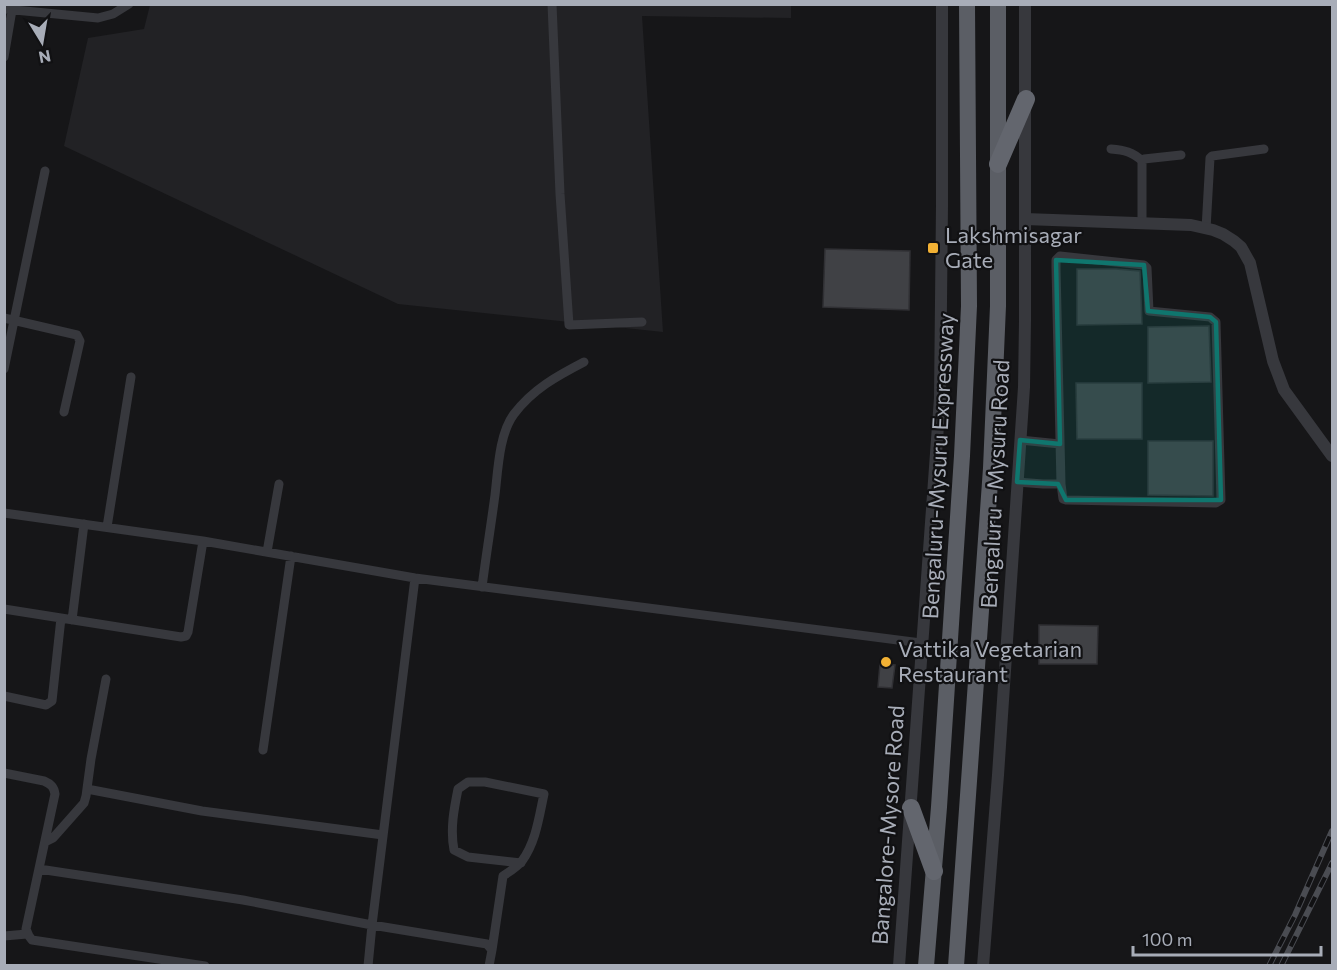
<svg xmlns="http://www.w3.org/2000/svg" width="1337" height="970" viewBox="0 0 1337 970" font-family="Commissioner,sans-serif">
	<style>
		.built { fill: #222225 }
		.building { fill: #404145; stroke: #303034; stroke-width: 1.5 }
		.lines { fill: none; stroke-linecap: round; stroke-linejoin: round }
		.minor { stroke: #37383d; stroke-width: 9 }
		.tertiary { stroke: #37383d; stroke-width: 12 }
		.trunk { stroke: #5b5e65; stroke-width: 16 }
		.motorway { stroke: #63666e; stroke-width: 18 }
		.rail-casing { stroke: #4a4c52; stroke-width: 6 }
		.rail { stroke: #111113; stroke-width: 4; stroke-dasharray: 11; stroke-linecap: butt }
		.marked { fill: #0f766e; fill-opacity: 0.2; stroke: #0f766e; stroke-width: 4.5; stroke-linejoin: round }
		.poi-dot { fill: #f2b134; stroke: #111113; stroke-width: 2 }
		.labels { text-anchor: middle; stroke-width: 4.5; stroke-linejoin: round; paint-order: stroke }
		.poi-label { font-size: 22px; fill: #a8adb8; stroke: #111113; text-anchor: start }
		.street-label { font-size: 22px; fill: #a8adb8; stroke: #111113 }
	</style>
	<rect width="100%" height="100%" fill="#161618"/>
	<path class="built" d="M 150,5 L 791,5 L 791,18 L 642,16 L 663,332 L 398,304 L 64,146 L 88,38 L 144,29 Z"/>
	<path class="building" d="M 825,249 L 910,251 L 909,310 L 823,307 Z
		M 1077,269 L 1116,269 L 1140,271 L 1142,324 L 1077,325 Z
		M 1209,326 L 1211,382 L 1148,383 L 1148,327 Z
		M 1076,383 L 1142,383 L 1142,439 L 1077,439 Z
		M 1148,441 L 1213,441 L 1213,496 L 1148,495 Z
		M 1039,625 L 1098,626 L 1097,664 L 1039,664 Z
		M 880,664 L 895,665 L 892,688 L 878,687 Z"/>
	<g class="lines">
		<path class="minor" d="M 552,4 L 560,194 L 569,325 L 642,322
			M 4,9 L 98,18 L 113,14 L 129,4
			M 4,57 L 12,10
			M 1111,149 C 1124,150 1133,152 1142,161
			M 1142,224 L 1142,161 L 1144,159 L 1181,155
			M 1206,229 L 1210,158 L 1212,156 L 1264,149
			M 1060,256 L 1144,265 L 1147,268 L 1149,311 L 1210,317 L 1216,322 L 1221,500 L 1216,503 L 1066,500 L 1063,499 L 1061,484 L 1056,268 L 1056,260 Z
			M 4,318 L 77,335 L 80,341 L 64,412
			M 4,369 L 45,171
			M 1020,440 L 1060,444
			M 1017,482 L 1043,484 L 1061,484
			M 4,513 L 203,541 L 415,578 L 921,643
			M 107,527 L 131,377
			M 267,552 L 279,484
			M 482,587 C 486,556 491,525 495,495 C 498,470 499,434 514,414 C 533,389 557,376 584,362
			M 4,609 L 181,637 L 186,636 L 188,632 L 203,541
			M 72,620 L 84,524
			M 4,696 L 46,705 L 52,701 L 61,618
			M 263,750 L 291,556
			M 4,773 L 44,781 C 51,784 54,787 55,794 L 26,929 L 29,936 L 32,940 L 205,966
			M 87,789 L 202,811 L 383,835
			M 45,842 L 53,838 L 61,829 L 84,803 L 86,796 L 91,759 L 106,679
			M 39,869 L 243,900 L 372,925 L 487,944 L 492,950 L 489,966
			M 4,936 L 27,934
			M 492,950 L 503,876 C 509,872 517,867 522,861 C 536,842 539,817 544,794 L 485,782 L 468,782 L 458,789 C 454,809 450,829 454,850 L 468,857 L 521,863
			M 368,966 L 372,925 L 415,578"/>
		<path class="tertiary" d="M 1025,219 L 1191,225 L 1213,230 L 1223,234 L 1234,241 L 1241,247 L 1250,263 L 1273,361 L 1284,390 L 1332,456
			M 899,966 L 940,398 L 942,205 L 942,4
			M 983,966 L 998,775 L 1024,387 L 1025,321 L 1025,4"/>
		<path class="trunk" d="M 926,966 L 939,807 L 962,456 L 969,306 L 967,4
			M 956,966 L 991,468 L 998,306 L 998,4"/>
		<path class="motorway" d="M 998,164 L 1026,99
			M 911,808 L 934,871"/>
		<defs>
			<path id="rail" d="M 1269,966 L 1295,915 L 1332,831
				M 1281,966 L 1332,863"/>
		</defs>
		<use href="#rail" class="rail-casing"/>
		<use href="#rail" class="rail"/>
	</g>
	<path class="marked" d="M 1056,260 L 1144,265 L 1148,311 L 1210,317 L 1216,322 L 1221,500 L 1066,500 L 1058,484 L 1017,482 L 1020,440 L 1060,444 Z"/>
	<g class="poi-dot">
		<rect x="927" y="242" width="12" height="12" rx="3"/>
		<circle cx="886" cy="662" r="6"/>
	</g>
	<g class="labels">
		<g class="poi-label">
			<text x="945" y="243">Lakshmisagar<tspan x="945" dy="25">Gate</tspan></text>
			<text x="898" y="657">Vattika Vegetarian<tspan x="898" dy="25">Restaurant</tspan></text>
		</g>
		<g class="street-label">
			<text transform="translate(938 466) rotate(-87)" y="8">Bengaluru-Mysuru Expressway</text>
			<text transform="translate(995 484) rotate(-87)" y="8">Bengaluru - Mysuru Road</text>
			<text transform="translate(888 825) rotate(-86)" y="8">Bangalore-Mysore Road</text>
		</g>
	</g>
	<rect width="1337" height="970" fill="none" stroke="#a8adb8" stroke-width="12"/>
	<g transform="translate(42 42) rotate(169)" stroke="#111113" stroke-width="4.5" paint-order="stroke">
	<path d="M0-4.5L10 22L0 15L-10 22Z" fill="#a8adb8"/>
	<text y="-9" font-size="16" font-weight="bold" text-anchor="middle" fill="#a8adb8">N</text>
	</g>
	<path d="M1133 946v9h188v-9" fill="none" stroke="#a8adb8" stroke-width="3"/>
	<text x="1142" y="946" font-size="18" fill="#a8adb8" stroke="#111113" stroke-width="4.5" paint-order="stroke">100 m</text>
</svg>
